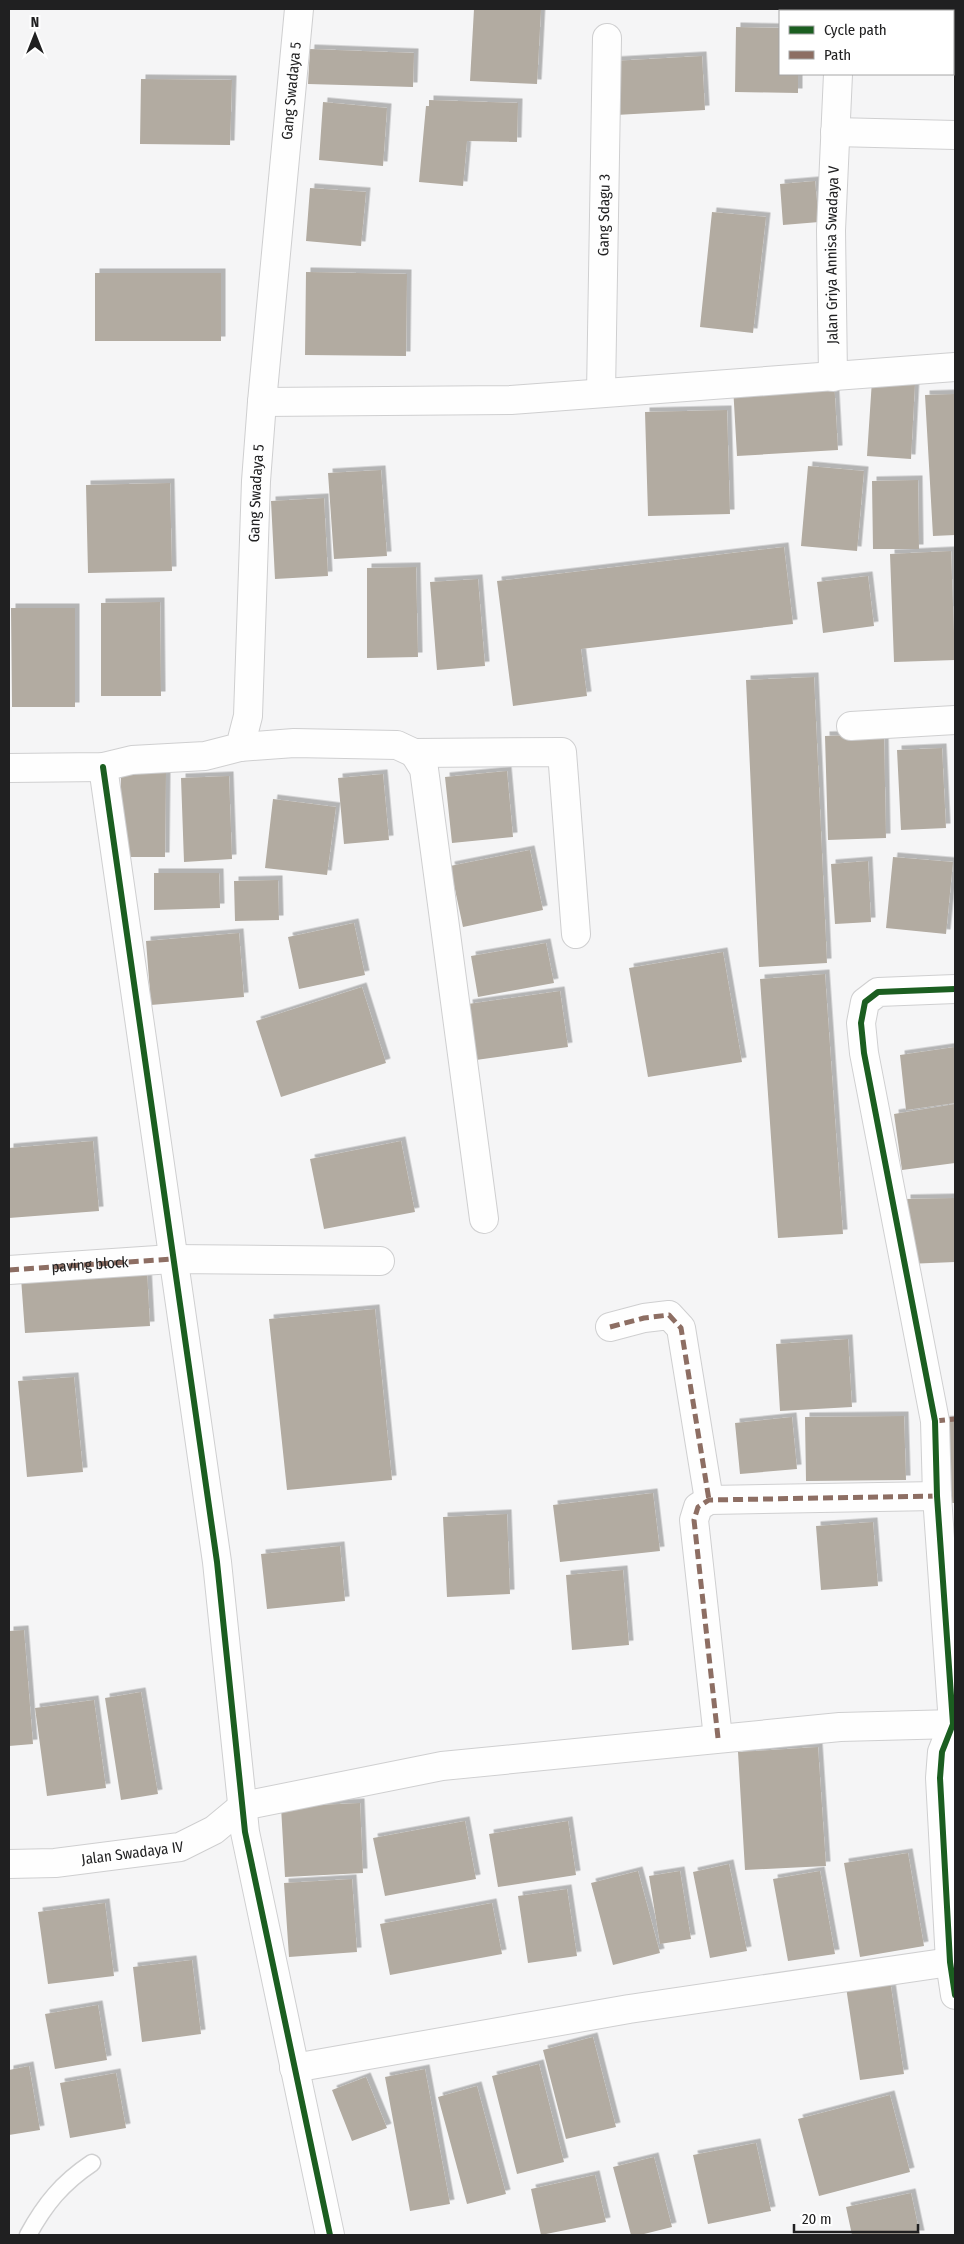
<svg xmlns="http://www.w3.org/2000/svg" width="964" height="2244" viewBox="0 0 964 2244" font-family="'Fira Sans Condensed',sans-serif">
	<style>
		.building { fill: #b2aba1; filter: url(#shadow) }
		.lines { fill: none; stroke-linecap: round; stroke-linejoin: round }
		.service-casing { stroke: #cfcfd0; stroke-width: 19 }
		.minor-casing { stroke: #cfcfd0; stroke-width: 30 }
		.service { stroke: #fefefe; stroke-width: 16 }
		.minor { stroke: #fefefe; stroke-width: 28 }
		.quiet { stroke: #8d6e63; stroke-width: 5; stroke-dasharray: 10 5; stroke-linecap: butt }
		.cycleway-casing { stroke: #fff; stroke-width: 9 }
		.cycleway { stroke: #1b5e20; stroke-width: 6 }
		.labels { text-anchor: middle; stroke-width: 4; stroke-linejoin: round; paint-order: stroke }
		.street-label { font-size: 15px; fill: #202021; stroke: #fff }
	</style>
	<defs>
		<filter id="shadow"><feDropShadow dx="4.5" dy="-4.5" stdDeviation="0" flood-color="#0004"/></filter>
	</defs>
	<rect width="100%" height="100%" fill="#f5f5f6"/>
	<path class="building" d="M 474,9 L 541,9 L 537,84 L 470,81 Z
		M 863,9 L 922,9 L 922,11 L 863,11 Z
		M 736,27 L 780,28 L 780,74 L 798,74 L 798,93 L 735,92 Z
		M 310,49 L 414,53 L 413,87 L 308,84 Z
		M 702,56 L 705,110 L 616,115 L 613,61 Z
		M 141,79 L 232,80 L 230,145 L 140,144 Z
		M 429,100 L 518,103 L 517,142 L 467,141 L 463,186 L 419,182 L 426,106 L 429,106 Z
		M 323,102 L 387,108 L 383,166 L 319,160 Z
		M 815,181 L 819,222 L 783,225 L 780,184 Z
		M 310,188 L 366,192 L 361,246 L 306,241 Z
		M 712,212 L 766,217 L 753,333 L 700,327 Z
		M 306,272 L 407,274 L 406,356 L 305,355 Z
		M 95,273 L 221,273 L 221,341 L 95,341 Z
		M 834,380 L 838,450 L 737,456 L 733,386 Z
		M 872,380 L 915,383 L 911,459 L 867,456 Z
		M 955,394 L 955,535 L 933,536 L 925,395 Z
		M 727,410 L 730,514 L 648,516 L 645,412 Z
		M 808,466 L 864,471 L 857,551 L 801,546 Z
		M 381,470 L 387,556 L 334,559 L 328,473 Z
		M 918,480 L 919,549 L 873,549 L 872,481 Z
		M 170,483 L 172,571 L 88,573 L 86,485 Z
		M 324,498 L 328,576 L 275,579 L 271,501 Z
		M 784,547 L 793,624 L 581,649 L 587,696 L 513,706 L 497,581 Z
		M 951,551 L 955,660 L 894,662 L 890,554 Z
		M 416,567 L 418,657 L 367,658 L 367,568 Z
		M 868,576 L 874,626 L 823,633 L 817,582 Z
		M 478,579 L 485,666 L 437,670 L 430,582 Z
		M 160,602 L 161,696 L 101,696 L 101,603 Z
		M 11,608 L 75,608 L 75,707 L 12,707 Z
		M 814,677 L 827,963 L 759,967 L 746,680 Z
		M 884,734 L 886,838 L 828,840 L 825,736 Z
		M 942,748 L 946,828 L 901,830 L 897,750 Z
		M 121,771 L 166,771 L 165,857 L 120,857 Z
		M 507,771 L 513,837 L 452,843 L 445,777 Z
		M 383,774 L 389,840 L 344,844 L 338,778 Z
		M 229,776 L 232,859 L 184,862 L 181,778 Z
		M 273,799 L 336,807 L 327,875 L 265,868 Z
		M 530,850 L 543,910 L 463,927 L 450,866 Z
		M 893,857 L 953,862 L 946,934 L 886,928 Z
		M 868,861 L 871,922 L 835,924 L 831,864 Z
		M 154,873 L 219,873 L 220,908 L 154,910 Z
		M 278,880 L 279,920 L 235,921 L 234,881 Z
		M 354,923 L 365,975 L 299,989 L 288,937 Z
		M 239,933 L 244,997 L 151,1005 L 146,941 Z
		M 546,943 L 554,983 L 478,997 L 471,956 Z
		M 723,952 L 742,1062 L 648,1077 L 629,968 Z
		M 825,974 L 843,1234 L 778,1238 L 760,979 Z
		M 362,987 L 386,1063 L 281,1097 L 256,1021 Z
		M 560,991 L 568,1047 L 476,1060 L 468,1004 Z
		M 955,1047 L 955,1103 L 906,1110 L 900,1055 Z
		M 955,1104 L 955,1163 L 902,1170 L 894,1114 Z
		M 93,1141 L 99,1211 L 9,1218 L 9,1148 Z
		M 401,1141 L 415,1212 L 324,1229 L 310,1159 Z
		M 955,1198 L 955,1262 L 907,1264 L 906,1199 Z
		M 147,1271 L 150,1326 L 25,1333 L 21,1278 Z
		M 375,1309 L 392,1480 L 287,1490 L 269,1319 Z
		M 848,1339 L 852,1407 L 780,1411 L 776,1344 Z
		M 74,1377 L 83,1472 L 27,1477 L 18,1381 Z
		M 904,1416 L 906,1480 L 806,1481 L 805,1417 Z
		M 792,1417 L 797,1469 L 740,1474 L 735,1423 Z
		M 955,1420 L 955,1503 L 945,1503 L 940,1421 Z
		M 653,1493 L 660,1551 L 560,1562 L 553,1505 Z
		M 507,1514 L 510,1594 L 447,1597 L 443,1517 Z
		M 873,1522 L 878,1586 L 821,1590 L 816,1526 Z
		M 340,1546 L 345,1601 L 267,1609 L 261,1554 Z
		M 623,1570 L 629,1645 L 572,1650 L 566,1575 Z
		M 24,1630 L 33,1744 L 9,1746 L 9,1631 Z
		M 141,1692 L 158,1794 L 121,1800 L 105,1698 Z
		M 94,1700 L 106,1788 L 47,1796 L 35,1708 Z
		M 818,1747 L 826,1866 L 745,1870 L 738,1752 Z
		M 360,1803 L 363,1873 L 285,1877 L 281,1807 Z
		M 465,1821 L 476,1879 L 385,1896 L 373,1838 Z
		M 568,1821 L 576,1875 L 498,1887 L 489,1834 Z
		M 908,1853 L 924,1946 L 860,1957 L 844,1863 Z
		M 729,1864 L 747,1951 L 710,1958 L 693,1872 Z
		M 638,1871 L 660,1953 L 613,1965 L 591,1883 Z
		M 680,1871 L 691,1939 L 660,1944 L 649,1876 Z
		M 820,1871 L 835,1954 L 788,1961 L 773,1879 Z
		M 352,1879 L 357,1952 L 289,1957 L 284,1883 Z
		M 567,1889 L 577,1956 L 528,1963 L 518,1896 Z
		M 105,1903 L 114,1976 L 48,1984 L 38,1912 Z
		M 492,1903 L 502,1954 L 390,1975 L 380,1924 Z
		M 192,1960 L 201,2034 L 142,2042 L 133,1967 Z
		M 890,1980 L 904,2074 L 860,2080 L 846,1987 Z
		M 98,2005 L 107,2060 L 55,2069 L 45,2014 Z
		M 593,2037 L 616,2127 L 566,2139 L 543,2050 Z
		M 539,2064 L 564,2162 L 517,2174 L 492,2076 Z
		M 29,2066 L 40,2130 L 9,2135 L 9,2070 Z
		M 425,2069 L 450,2204 L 410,2211 L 385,2077 Z
		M 116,2073 L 126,2128 L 70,2138 L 60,2083 Z
		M 366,2077 L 387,2128 L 352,2141 L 332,2090 Z
		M 477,2086 L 506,2194 L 467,2204 L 438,2097 Z
		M 890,2095 L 910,2172 L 819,2196 L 798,2119 Z
		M 756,2143 L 771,2211 L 708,2224 L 693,2155 Z
		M 654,2157 L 672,2227 L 640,2235 L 631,2235 L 613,2167 Z
		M 595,2175 L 606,2222 L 541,2235 L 531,2189 Z
		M 911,2193 L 920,2235 L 852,2235 L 846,2207 Z"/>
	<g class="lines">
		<defs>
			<path id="service" d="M 28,2235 C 45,2204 62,2183 92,2163"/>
			<g id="minor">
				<path d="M 841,11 L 841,9"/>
				<path d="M 835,132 L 955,135"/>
				<path id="s1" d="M 833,377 L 831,230 L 838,74"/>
				<path id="s2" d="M 601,393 L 607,38"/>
				<path d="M 262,402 L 511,400 L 955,367"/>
				<path d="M 851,726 L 955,720"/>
				<path d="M 240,747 L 294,743 L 397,745 L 414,753 L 562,752 L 576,934"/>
				<path d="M 414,753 L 424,769 L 484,1219"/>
				<path d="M 103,767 L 217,1562 L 245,1832 L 330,2235"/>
				<path id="s3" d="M 9,768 L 103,767 L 132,760 L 205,756 L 240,747 L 248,716 L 256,481 L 262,402 L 299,9"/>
				<path d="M 955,989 L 878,992 L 865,1002 L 861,1023 L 864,1053 L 935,1421 L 937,1496 L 953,1724 L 942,1752 L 940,1778 L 950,1962 L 955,1995"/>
				<path d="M 9,1270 L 172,1259 L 380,1261"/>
				<path d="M 610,1327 L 644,1318 L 669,1315 L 681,1328 L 709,1500"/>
				<path d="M 718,1738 L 694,1520 L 698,1507 L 709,1500 L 937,1496"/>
				<path id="s4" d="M 9,1864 L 55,1863 L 180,1847 L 214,1830 L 243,1806 L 442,1766 L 840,1727 L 955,1724"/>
				<path d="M 294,2068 L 629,2009 L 950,1962"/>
			</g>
		</defs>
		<use href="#service" class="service-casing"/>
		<use href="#minor" class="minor-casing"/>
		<use href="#service" class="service"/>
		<use href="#minor" class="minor"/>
		<g class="quiet">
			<path id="s5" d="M 9,1270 L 172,1259"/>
			<path d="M 610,1327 L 644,1318 L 669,1315 L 681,1328 L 709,1500"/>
			<path d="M 935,1421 L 955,1419"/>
			<path d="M 718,1738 L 694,1520 L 698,1507 L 709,1500 L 937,1496"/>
		</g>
		<defs>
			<path id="cycleway" d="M 103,767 L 217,1562 L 245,1832 L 330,2235
				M 955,989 L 878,992 L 865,1002 L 861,1023 L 864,1053 L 935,1421 L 937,1496 L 953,1724 L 942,1752 L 940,1778 L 950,1962 L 955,1995"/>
		</defs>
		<use href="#cycleway" class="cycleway-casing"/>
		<use href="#cycleway" class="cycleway"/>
	</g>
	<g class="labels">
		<g class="street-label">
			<text dy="5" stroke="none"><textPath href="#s3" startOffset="892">Gang Swadaya 5</textPath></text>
			<text dy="5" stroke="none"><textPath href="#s2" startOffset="178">Gang Sdagu 3</textPath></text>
			<text dy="5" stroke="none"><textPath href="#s1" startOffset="122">Jalan Griya Annisa Swadaya V</textPath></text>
			<text dy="5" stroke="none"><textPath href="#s3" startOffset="488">Gang Swadaya 5</textPath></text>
			<text dy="5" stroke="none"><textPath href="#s5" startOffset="81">paving block</textPath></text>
			<text dy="5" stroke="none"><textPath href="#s4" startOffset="124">Jalan Swadaya IV</textPath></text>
		</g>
	</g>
	<rect width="964" height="2244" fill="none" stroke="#202021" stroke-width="20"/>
	<rect x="779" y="10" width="175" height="65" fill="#ffffff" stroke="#a6a6a6"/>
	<rect x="789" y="26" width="25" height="8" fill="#1b5e20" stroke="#a6a6a6"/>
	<text x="824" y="35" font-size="15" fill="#202021">Cycle path</text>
	<rect x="789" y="51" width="25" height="8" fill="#8d6e63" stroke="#a6a6a6"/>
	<text x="824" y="60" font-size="15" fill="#202021">Path</text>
	<g transform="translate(35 35)" stroke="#ffffff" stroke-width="4" paint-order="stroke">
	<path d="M0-4L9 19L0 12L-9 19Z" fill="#202021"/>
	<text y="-8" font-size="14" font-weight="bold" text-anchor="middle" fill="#202021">N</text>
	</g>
	<path d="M794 2224v8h124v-8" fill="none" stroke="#202021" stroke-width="2.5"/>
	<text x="802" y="2224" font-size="15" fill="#202021" stroke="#ffffff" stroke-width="4" paint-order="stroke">20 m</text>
</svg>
